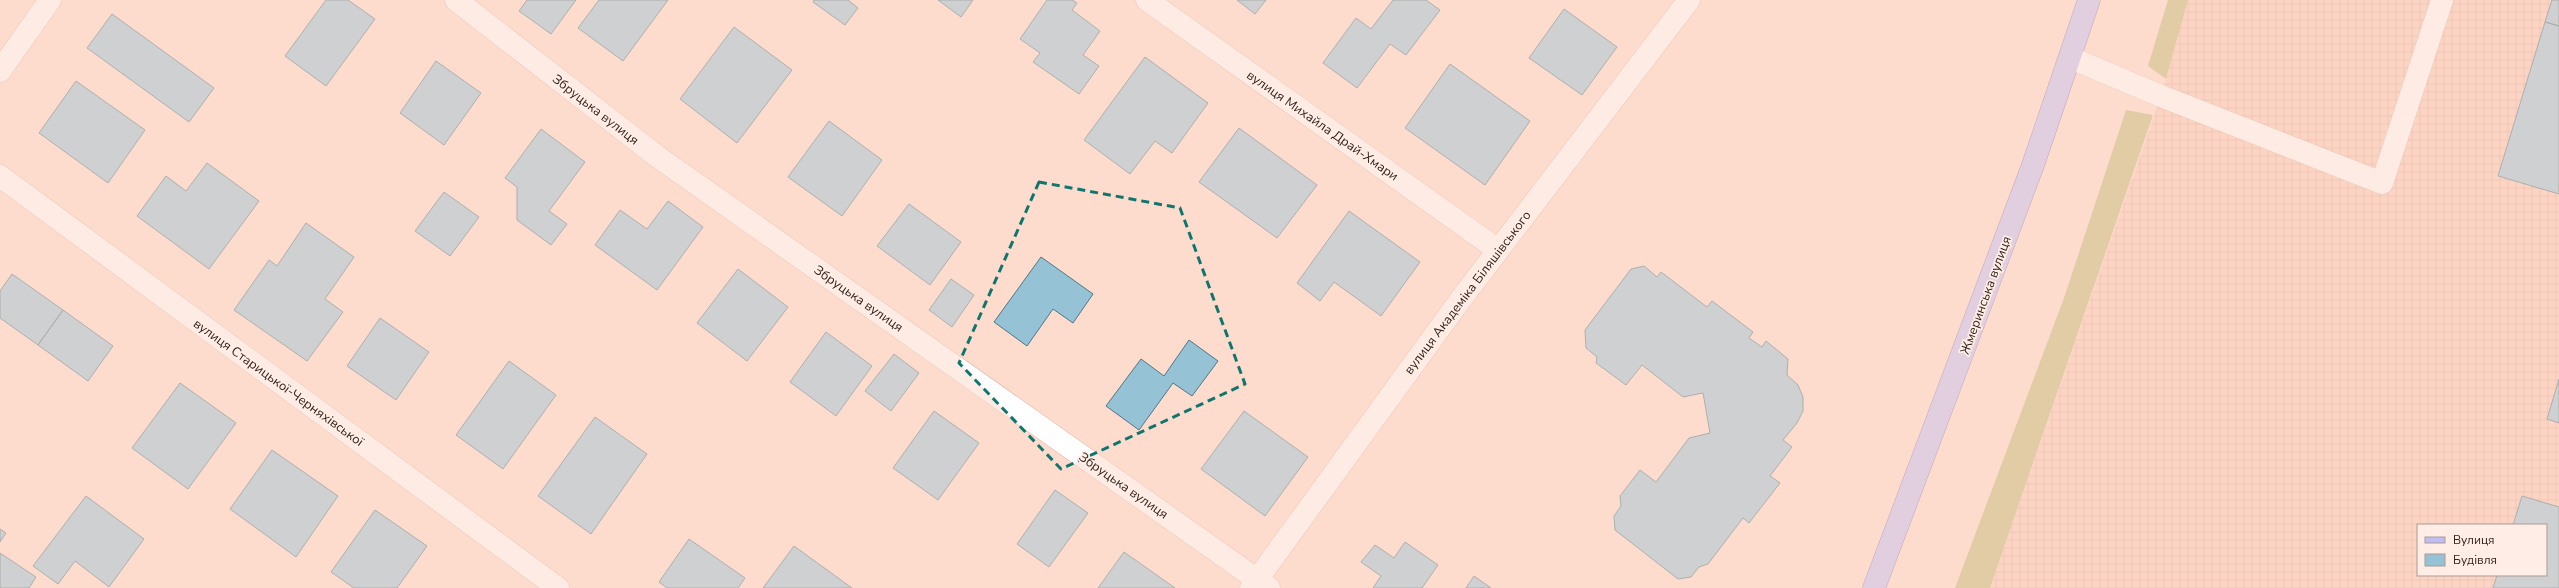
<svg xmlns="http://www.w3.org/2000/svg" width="2559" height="588" viewBox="0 0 2559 588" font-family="'Nunito Sans',sans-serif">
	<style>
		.industrial { fill: url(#industrial-grid); fill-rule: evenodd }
		.grass { fill: #bfb976 }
		.building { fill: #95c2d4; stroke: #4c7788 }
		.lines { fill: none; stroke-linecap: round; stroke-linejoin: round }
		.minor-casing { stroke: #d8af9d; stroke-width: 23 }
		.major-casing { stroke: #716aa2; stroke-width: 23 }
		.minor { stroke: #fff; stroke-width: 22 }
		.major { stroke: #bfbef4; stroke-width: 22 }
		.marked { fill: none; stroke: #0f766e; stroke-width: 3; stroke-dasharray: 8 5; stroke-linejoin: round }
		.labels { text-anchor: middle; stroke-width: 3.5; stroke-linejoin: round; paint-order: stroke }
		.street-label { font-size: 13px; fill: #2e1f18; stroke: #ffede6 }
	</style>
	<defs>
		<pattern id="industrial-grid" width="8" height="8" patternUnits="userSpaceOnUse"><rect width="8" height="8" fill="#fdcbb5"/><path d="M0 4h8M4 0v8" fill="none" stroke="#d9ae9b"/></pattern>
	</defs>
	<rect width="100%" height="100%" fill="#fedccd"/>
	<path class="industrial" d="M 2188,0 L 2559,0 L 2559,588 L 1990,588 L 2161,96 ZM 2418,525 L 2546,525 L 2546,575 L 2418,575 Z"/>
	<path class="grass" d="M 2168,0 L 2188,0 L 2166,79 L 2148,66 Z
		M 2126,110 L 2153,115 L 1990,588 L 1955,588 L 2064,298 Z"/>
	<path class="building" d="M 326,0 L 348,0 L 375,19 L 326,86 L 285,56 Z
		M 527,0 L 576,0 L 551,34 L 519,11 Z
		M 599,0 L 668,0 L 623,61 L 578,28 Z
		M 814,0 L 848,0 L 858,8 L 845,25 L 813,2 Z
		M 938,0 L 973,0 L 961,17 Z
		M 1047,0 L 1072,0 L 1077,3 L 1072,10 L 1100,31 L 1083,55 L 1099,66 L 1079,94 L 1033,62 L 1040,53 L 1020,39 Z
		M 1237,0 L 1266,0 L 1255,14 Z
		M 1393,0 L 1426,0 L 1440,10 L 1406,55 L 1390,44 L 1357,88 L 1323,63 L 1356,18 L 1371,29 Z
		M 2552,0 L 2559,0 L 2559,26 L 2545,22 Z
		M 1564,9 L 1617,47 L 1582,95 L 1529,58 Z
		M 112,14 L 214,88 L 189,122 L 87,48 Z
		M 2545,22 L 2559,26 L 2559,194 L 2498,176 Z
		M 734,27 L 792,70 L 737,143 L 680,99 Z
		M 1145,57 L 1208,103 L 1172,153 L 1155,141 L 1130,174 L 1084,140 Z
		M 436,61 L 481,93 L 444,145 L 400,113 Z
		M 1450,64 L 1530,121 L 1485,185 L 1405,128 Z
		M 76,81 L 145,130 L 108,183 L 39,133 Z
		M 829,121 L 882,160 L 842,216 L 788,177 Z
		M 1239,128 L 1317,185 L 1277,238 L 1199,182 Z
		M 541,129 L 585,162 L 549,211 L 567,224 L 551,245 L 517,220 L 517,187 L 505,178 Z
		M 207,163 L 259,201 L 209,269 L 137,216 L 166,176 L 186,191 Z
		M 444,192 L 479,217 L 450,256 L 415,231 Z
		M 668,201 L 703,227 L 657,290 L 595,245 L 620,210 L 647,229 Z
		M 909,204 L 961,242 L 930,285 L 877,246 Z
		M 1349,211 L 1420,262 L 1381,316 L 1334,282 L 1320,301 L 1297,283 Z
		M 306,223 L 354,257 L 325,299 L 343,312 L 307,361 L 234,310 L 269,260 L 277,266 Z
		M 1041,257 L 1093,294 L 1073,323 L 1053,309 L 1027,346 L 994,322 Z
		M 1644,266 L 1657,277 L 1661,272 L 1707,307 L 1712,301 L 1753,332 L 1749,338 L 1762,347 L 1766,341 L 1788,359 L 1787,375 L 1798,385 L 1803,397 L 1803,411 L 1797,423 L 1783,440 L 1792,447 L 1770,476 L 1780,483 L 1749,523 L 1743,518 L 1708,564 L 1699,567 L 1691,577 L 1678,579 L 1615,530 L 1614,516 L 1621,506 L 1620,496 L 1640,470 L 1656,482 L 1689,438 L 1710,433 L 1703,393 L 1683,397 L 1642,365 L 1626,385 L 1596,363 L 1597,357 L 1586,348 L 1585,330 L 1631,269 Z
		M 738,269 L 788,307 L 747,361 L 697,323 Z
		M 12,274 L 63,310 L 38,345 L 0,318 L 0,291 Z
		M 951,279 L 974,295 L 952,327 L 929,310 Z
		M 63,310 L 113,346 L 88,381 L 38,345 Z
		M 380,318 L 429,352 L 396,400 L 347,366 Z
		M 826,332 L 872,366 L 836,416 L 790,382 Z
		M 1189,340 L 1218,361 L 1192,396 L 1173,383 L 1139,430 L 1106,406 L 1141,359 L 1164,376 Z
		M 894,354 L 919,373 L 891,411 L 865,391 Z
		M 509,361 L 556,395 L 503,469 L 456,435 Z
		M 2559,379 L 2559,423 L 2547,419 Z
		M 180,383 L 236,423 L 188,489 L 132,448 Z
		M 934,411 L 979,443 L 938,500 L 893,468 Z
		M 1244,411 L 1308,457 L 1265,516 L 1201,469 Z
		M 595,417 L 647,454 L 591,534 L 538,496 Z
		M 272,450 L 338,496 L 296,557 L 230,509 Z
		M 1055,490 L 1088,513 L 1049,567 L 1017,544 Z
		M 86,496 L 144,539 L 109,587 L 75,561 L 58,584 L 33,566 Z
		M 2522,496 L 2559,507 L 2559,588 L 2493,588 L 2497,575 L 2546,575 L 2546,525 L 2513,525 Z
		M 375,510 L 427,546 L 397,588 L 354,588 L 331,572 Z
		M 0,529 L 6,533 L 0,542 Z
		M 689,539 L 745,578 L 738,588 L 667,588 L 659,582 Z
		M 1405,542 L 1438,565 L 1422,588 L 1373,588 L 1381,576 L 1361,562 L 1375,545 L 1394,558 Z
		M 794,546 L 852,588 L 763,588 Z
		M 1124,552 L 1175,588 L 1098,588 Z
		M 0,553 L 36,577 L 29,588 L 0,588 Z
		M 1474,576 L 1491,588 L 1466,588 Z"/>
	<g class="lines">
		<defs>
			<path id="minor" d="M 456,0 L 658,157 L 1269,588
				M 1147,0 L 1498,250
				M 2071,58 L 2161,96 L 2382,183 L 2442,0
				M 0,71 L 50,0
				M 0,176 L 558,588
				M 1251,588 L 1458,303 L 1689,0"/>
			<path id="major" d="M 1874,588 L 2033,165 L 2089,0"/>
		</defs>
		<use href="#minor" class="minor-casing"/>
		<use href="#major" class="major-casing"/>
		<use href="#minor" class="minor"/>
		<use href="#major" class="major"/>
	</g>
	<path d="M0 0H2559V588H0ZM 1039,182 L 1180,208 L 1245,384 L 1061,469 L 959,363 Z" fill="#fedccd" fill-opacity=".55" fill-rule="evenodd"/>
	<path class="marked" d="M 1039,182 L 1180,208 L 1245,384 L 1061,469 L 959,363 Z"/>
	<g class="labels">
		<g class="street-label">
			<text transform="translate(596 109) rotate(38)" y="5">Збруцька вулиця</text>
			<text transform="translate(1323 125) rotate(35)" y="5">вулиця Михайла Драй-Хмари</text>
			<text transform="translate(1467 292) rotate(-53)" y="5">вулиця Академіка Біляшівського</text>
			<text transform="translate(1985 295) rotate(-70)" y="5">Жмеринська вулиця</text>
			<text transform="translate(859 298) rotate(35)" y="5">Збруцька вулиця</text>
			<text transform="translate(279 382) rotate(36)" y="5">вулиця Старицької-Черняхівської</text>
			<text transform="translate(1124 485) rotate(35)" y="5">Збруцька вулиця</text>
		</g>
	</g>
	<rect x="2417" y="524" width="130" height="52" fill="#ffede6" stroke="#ab9b94"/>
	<rect x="2425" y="537" width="20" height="6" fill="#bfbef4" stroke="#ab9b94"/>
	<text x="2453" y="544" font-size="12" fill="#2e1f18">Вулиця</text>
	<rect x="2425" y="554" width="20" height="12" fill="#95c2d4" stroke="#ab9b94"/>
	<text x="2453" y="564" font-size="12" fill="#2e1f18">Будівля</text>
</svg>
